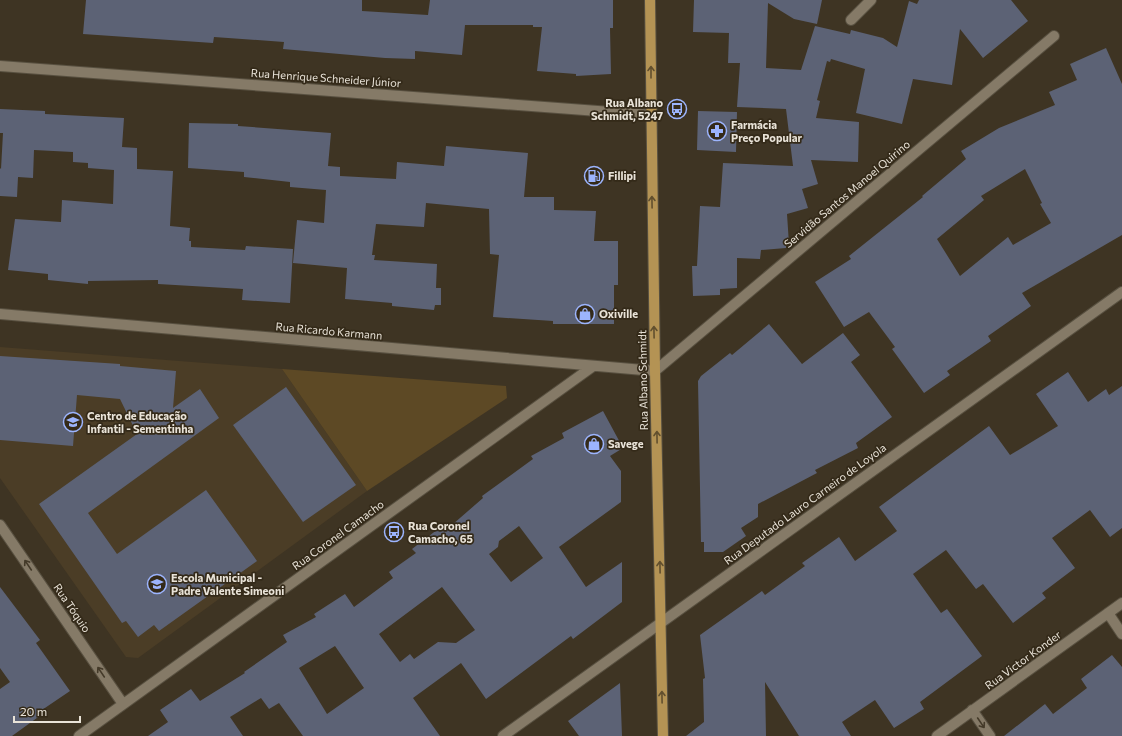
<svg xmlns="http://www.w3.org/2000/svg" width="1122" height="736" viewBox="0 0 1122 736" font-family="Commissioner,sans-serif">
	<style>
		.built { fill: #4b3d26 }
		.green { fill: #5d4925 }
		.building { fill: #5c6275; fill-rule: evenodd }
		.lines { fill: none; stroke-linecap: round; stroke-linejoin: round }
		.minor-casing { stroke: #585040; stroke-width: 12 }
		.major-casing { stroke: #585040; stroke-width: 12 }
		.minor { stroke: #857a67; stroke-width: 10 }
		.major { stroke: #b49354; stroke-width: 10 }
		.oneway { stroke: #614f2e }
		.oneway2 { stroke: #443a29 }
		.labels { text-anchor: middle; stroke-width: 3.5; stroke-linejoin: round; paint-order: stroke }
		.street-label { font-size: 11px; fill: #e9e3d8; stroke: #342a19 }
		.poi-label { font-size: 11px; font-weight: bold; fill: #e9e3d8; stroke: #342a19; text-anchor: start }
	</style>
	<rect width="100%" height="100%" fill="#3e3423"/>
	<path class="built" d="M 0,347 L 282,369 L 367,491 L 138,658 L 126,657 L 0,478 Z"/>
	<path class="green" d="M 282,369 L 506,386 L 507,398 L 367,491 Z"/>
	<path class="building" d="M 86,0 L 362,0 L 362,11 L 428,15 L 430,0 L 613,0 L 613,28 L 610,28 L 611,74 L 576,76 L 576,74 L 537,71 L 542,27 L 533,27 L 533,25 L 465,25 L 462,55 L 415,51 L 415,59 L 385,58 L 283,49 L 284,42 L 214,37 L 213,43 L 83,34 Z
		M 694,0 L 822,0 L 817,24 L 794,19 L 768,3 L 766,68 L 801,70 L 815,26 L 850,34 L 851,30 L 883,38 L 897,47 L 909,1 L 917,4 L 919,0 L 1011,0 L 1028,21 L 983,58 L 960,29 L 952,85 L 913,79 L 902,124 L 856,113 L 865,69 L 831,59 L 830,62 L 827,61 L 817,100 L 820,101 L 816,118 L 859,122 L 858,162 L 811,160 L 818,184 L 802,189 L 808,208 L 787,214 L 789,244 L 786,244 L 786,248 L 761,250 L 760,259 L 737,258 L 737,288 L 720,289 L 720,295 L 693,296 L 692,266 L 697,266 L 700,206 L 720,207 L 723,163 L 793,166 L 786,109 L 737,107 L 740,63 L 728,63 L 729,33 L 693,32 Z
		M 1106,48 L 1122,84 L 1122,235 L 1022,293 L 1031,306 L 988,336 L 991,341 L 947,371 L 950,375 L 924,393 L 892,349 L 895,347 L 869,312 L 844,327 L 815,282 L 851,259 L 849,256 L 923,197 L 922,196 L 966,159 L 961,151 L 999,128 L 1055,105 L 1049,92 L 1077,80 L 1070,64 ZM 1025,169 L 1042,203 L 1040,204 L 1051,223 L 1013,245 L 1008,237 L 960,276 L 937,239 L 984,200 L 981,196 Z
		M 0,109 L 45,111 L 45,114 L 124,118 L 122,147 L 137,148 L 137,169 L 173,171 L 170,226 L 190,228 L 189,241 L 191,241 L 191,247 L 245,250 L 246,246 L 293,249 L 290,303 L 242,300 L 243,289 L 158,284 L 158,280 L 88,281 L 88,284 L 48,280 L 48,274 L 8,270 L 15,219 L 61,222 L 62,200 L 113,204 L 114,170 L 88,168 L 88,163 L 73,162 L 73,152 L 34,150 L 33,178 L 18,177 L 17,197 L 0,196 L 0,168 L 1,169 L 3,133 L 0,133 Z
		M 698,111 L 737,112 L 736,152 L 697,150 Z
		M 189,123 L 238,124 L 238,126 L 331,133 L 328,166 L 340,167 L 340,176 L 396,179 L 397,162 L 444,166 L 446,146 L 528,153 L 524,197 L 554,197 L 554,210 L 596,211 L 594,241 L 618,241 L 618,285 L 614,285 L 614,324 L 553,324 L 553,321 L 493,317 L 499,255 L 490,254 L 489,209 L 426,203 L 424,227 L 376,224 L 372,255 L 375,255 L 374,260 L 437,264 L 436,288 L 441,288 L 441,305 L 435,305 L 434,310 L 392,306 L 392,303 L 345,299 L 347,268 L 293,263 L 297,220 L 324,223 L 326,190 L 290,187 L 290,182 L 244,177 L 244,172 L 188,168 Z
		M 769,324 L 802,364 L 843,333 L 860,355 L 851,362 L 892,417 L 856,443 L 858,448 L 815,470 L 817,473 L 758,504 L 758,517 L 741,528 L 746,536 L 723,552 L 704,552 L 704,542 L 701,542 L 698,381 L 701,376 L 730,353 L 732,355 Z
		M 0,356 L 120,364 L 120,366 L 176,371 L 173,408 L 200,389 L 219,418 L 88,513 L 117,554 L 206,490 L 257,561 L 159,631 L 154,625 L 138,637 L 126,621 L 122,623 L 39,504 L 137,434 L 120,399 L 77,395 L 73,446 L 0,440 Z
		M 1068,372 L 1088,402 L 1106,389 L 1109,395 L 1122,386 L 1122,528 L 1110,537 L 1090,510 L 1052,538 L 1075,568 L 1042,593 L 1046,598 L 1013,623 L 983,584 L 976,589 L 946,550 L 913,574 L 941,613 L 947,609 L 982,656 L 920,702 L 924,709 L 894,728 L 875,700 L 842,722 L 851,736 L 799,736 L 765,682 L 766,736 L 686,736 L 704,722 L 703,679 L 705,678 L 700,635 L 762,591 L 765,595 L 805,566 L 802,563 L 839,537 L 855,561 L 897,531 L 879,507 L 989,426 L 1010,455 L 1058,426 L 1036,394 Z
		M 286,387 L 356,485 L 303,522 L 233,425 Z
		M 603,411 L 623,448 L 610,456 L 621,471 L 621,502 L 559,547 L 586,587 L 622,562 L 622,602 L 573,639 L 571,636 L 486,699 L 461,663 L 413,698 L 440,736 L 303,736 L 279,703 L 269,709 L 261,698 L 230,717 L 243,736 L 148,736 L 168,722 L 160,710 L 191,689 L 200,701 L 245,673 L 244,672 L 287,642 L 283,635 L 316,617 L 314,614 L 345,594 L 354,607 L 393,578 L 389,572 L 416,553 L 412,549 L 442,526 L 445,531 L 483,498 L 482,496 L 533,459 L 531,456 L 564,438 L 562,433 ZM 519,526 L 543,558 L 511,582 L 489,554 L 498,547 L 499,541 ZM 442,587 L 475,630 L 456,643 L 438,642 L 414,659 L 410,654 L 400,662 L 379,634 ZM 335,646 L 364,688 L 327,714 L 299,668 Z
		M 0,587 L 40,640 L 36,643 L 70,691 L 39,712 L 41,715 L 12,736 L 0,736 L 0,689 L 10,682 L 0,668 Z
		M 1112,655 L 1122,667 L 1122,736 L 1004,736 L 1045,704 L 1053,714 L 1087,688 L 1081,679 Z
		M 620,683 L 622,736 L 579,736 L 568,721 Z"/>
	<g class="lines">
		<defs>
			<path id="minor" d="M 851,20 L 871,0
				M 0,66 L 651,115
				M 0,314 L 655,371 L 1054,36
				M 0,525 L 123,704
				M 1108,613 L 1122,634
				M 972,710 L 990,736
				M 79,736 L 592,367
				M 503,736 L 1122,292
				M 937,736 L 1122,603"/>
			<path id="major" d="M 650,0 L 655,371 L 663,736"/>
		</defs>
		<use href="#minor" class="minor-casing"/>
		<use href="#major" class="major-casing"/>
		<use href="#minor" class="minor"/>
		<use href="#major" class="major"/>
	</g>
	<defs><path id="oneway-shaft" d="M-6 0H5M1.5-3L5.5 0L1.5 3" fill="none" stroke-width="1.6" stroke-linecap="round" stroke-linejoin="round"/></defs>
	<g class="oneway">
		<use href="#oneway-shaft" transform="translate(651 72) rotate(-90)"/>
		<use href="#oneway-shaft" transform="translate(652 202) rotate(-91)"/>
		<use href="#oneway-shaft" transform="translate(654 332) rotate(-91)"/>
		<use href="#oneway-shaft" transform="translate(657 437) rotate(-91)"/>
		<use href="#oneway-shaft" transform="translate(660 567) rotate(-91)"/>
		<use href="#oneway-shaft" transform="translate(662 697) rotate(-91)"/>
	</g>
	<g class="oneway2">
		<use href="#oneway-shaft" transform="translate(28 565) rotate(-124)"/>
		<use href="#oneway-shaft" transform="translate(101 672) rotate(-124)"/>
		<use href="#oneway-shaft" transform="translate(981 723) rotate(56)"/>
	</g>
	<defs>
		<symbol id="bus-ring" viewBox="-11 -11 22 22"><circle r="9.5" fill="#342a19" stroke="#9cb4fd" stroke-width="1.5"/><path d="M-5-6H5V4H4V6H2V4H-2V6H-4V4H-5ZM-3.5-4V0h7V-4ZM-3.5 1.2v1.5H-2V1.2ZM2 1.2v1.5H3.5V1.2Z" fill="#9cb4fd"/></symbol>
		<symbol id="pharmacy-ring" viewBox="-11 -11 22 22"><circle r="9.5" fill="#342a19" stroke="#9cb4fd" stroke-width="1.5"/><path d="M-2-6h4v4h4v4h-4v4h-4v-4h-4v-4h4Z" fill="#9cb4fd"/></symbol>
		<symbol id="fuel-ring" viewBox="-11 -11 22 22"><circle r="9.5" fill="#342a19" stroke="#9cb4fd" stroke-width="1.5"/><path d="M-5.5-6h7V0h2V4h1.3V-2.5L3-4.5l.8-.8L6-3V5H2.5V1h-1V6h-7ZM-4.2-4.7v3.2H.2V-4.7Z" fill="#9cb4fd"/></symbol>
		<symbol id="shop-ring" viewBox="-11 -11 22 22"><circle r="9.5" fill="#342a19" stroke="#9cb4fd" stroke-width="1.5"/><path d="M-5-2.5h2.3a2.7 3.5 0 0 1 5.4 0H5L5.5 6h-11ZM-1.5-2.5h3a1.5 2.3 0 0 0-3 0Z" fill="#9cb4fd"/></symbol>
		<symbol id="school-ring" viewBox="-11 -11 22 22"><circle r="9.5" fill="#342a19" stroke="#9cb4fd" stroke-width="1.5"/><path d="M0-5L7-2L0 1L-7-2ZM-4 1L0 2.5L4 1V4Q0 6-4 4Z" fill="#9cb4fd"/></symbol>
	</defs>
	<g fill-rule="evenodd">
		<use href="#bus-ring" x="666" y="98" width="22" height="22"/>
		<use href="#pharmacy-ring" x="706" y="120" width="22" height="22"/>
		<use href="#fuel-ring" x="583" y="165" width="22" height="22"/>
		<use href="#shop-ring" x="574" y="303" width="22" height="22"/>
		<use href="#school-ring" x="62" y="411" width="22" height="22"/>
		<use href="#shop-ring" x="583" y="433" width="22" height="22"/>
		<use href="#bus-ring" x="383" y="521" width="22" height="22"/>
		<use href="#school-ring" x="146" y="573" width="22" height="22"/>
	</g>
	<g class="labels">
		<g class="street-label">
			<text transform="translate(326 78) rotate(4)" y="4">Rua Henrique Schneider Júnior</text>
			<text transform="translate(847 194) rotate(-40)" y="4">Servidão Santos Manoel Quirino</text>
			<text transform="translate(329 331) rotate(5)" y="4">Rua Ricardo Karmann</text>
			<text transform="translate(643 380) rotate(-91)" y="4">Rua Albano Schmidt</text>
			<text transform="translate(805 504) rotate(-36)" y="4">Rua Deputado Lauro Carneiro de Loyola</text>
			<text transform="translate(338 535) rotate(-36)" y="4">Rua Coronel Camacho</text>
			<text transform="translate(72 608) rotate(56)" y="4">Rua Tóquio</text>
			<text transform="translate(1023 660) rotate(-36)" y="4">Rua Victor Konder</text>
		</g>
		<g class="poi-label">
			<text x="663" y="107" text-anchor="end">Rua Albano<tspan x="663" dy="13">Schmidt, 5247</tspan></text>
			<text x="731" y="129">Farmácia<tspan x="731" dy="13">Preço Popular</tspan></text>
			<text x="608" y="180">Fillipi</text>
			<text x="599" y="318">Oxiville</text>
			<text x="87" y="420">Centro de Educação<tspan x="87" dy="13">Infantil - Sementinha</tspan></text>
			<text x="608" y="448">Savege</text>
			<text x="408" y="530">Rua Coronel<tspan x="408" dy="13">Camacho, 65</tspan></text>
			<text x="171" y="582">Escola Municipal -<tspan x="171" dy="13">Padre Valente Simeoni</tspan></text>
		</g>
	</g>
	<path d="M14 716v6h66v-6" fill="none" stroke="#e9e3d8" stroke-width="2"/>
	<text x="20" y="716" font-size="12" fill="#e9e3d8" stroke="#342a19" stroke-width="3" paint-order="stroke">20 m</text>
</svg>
